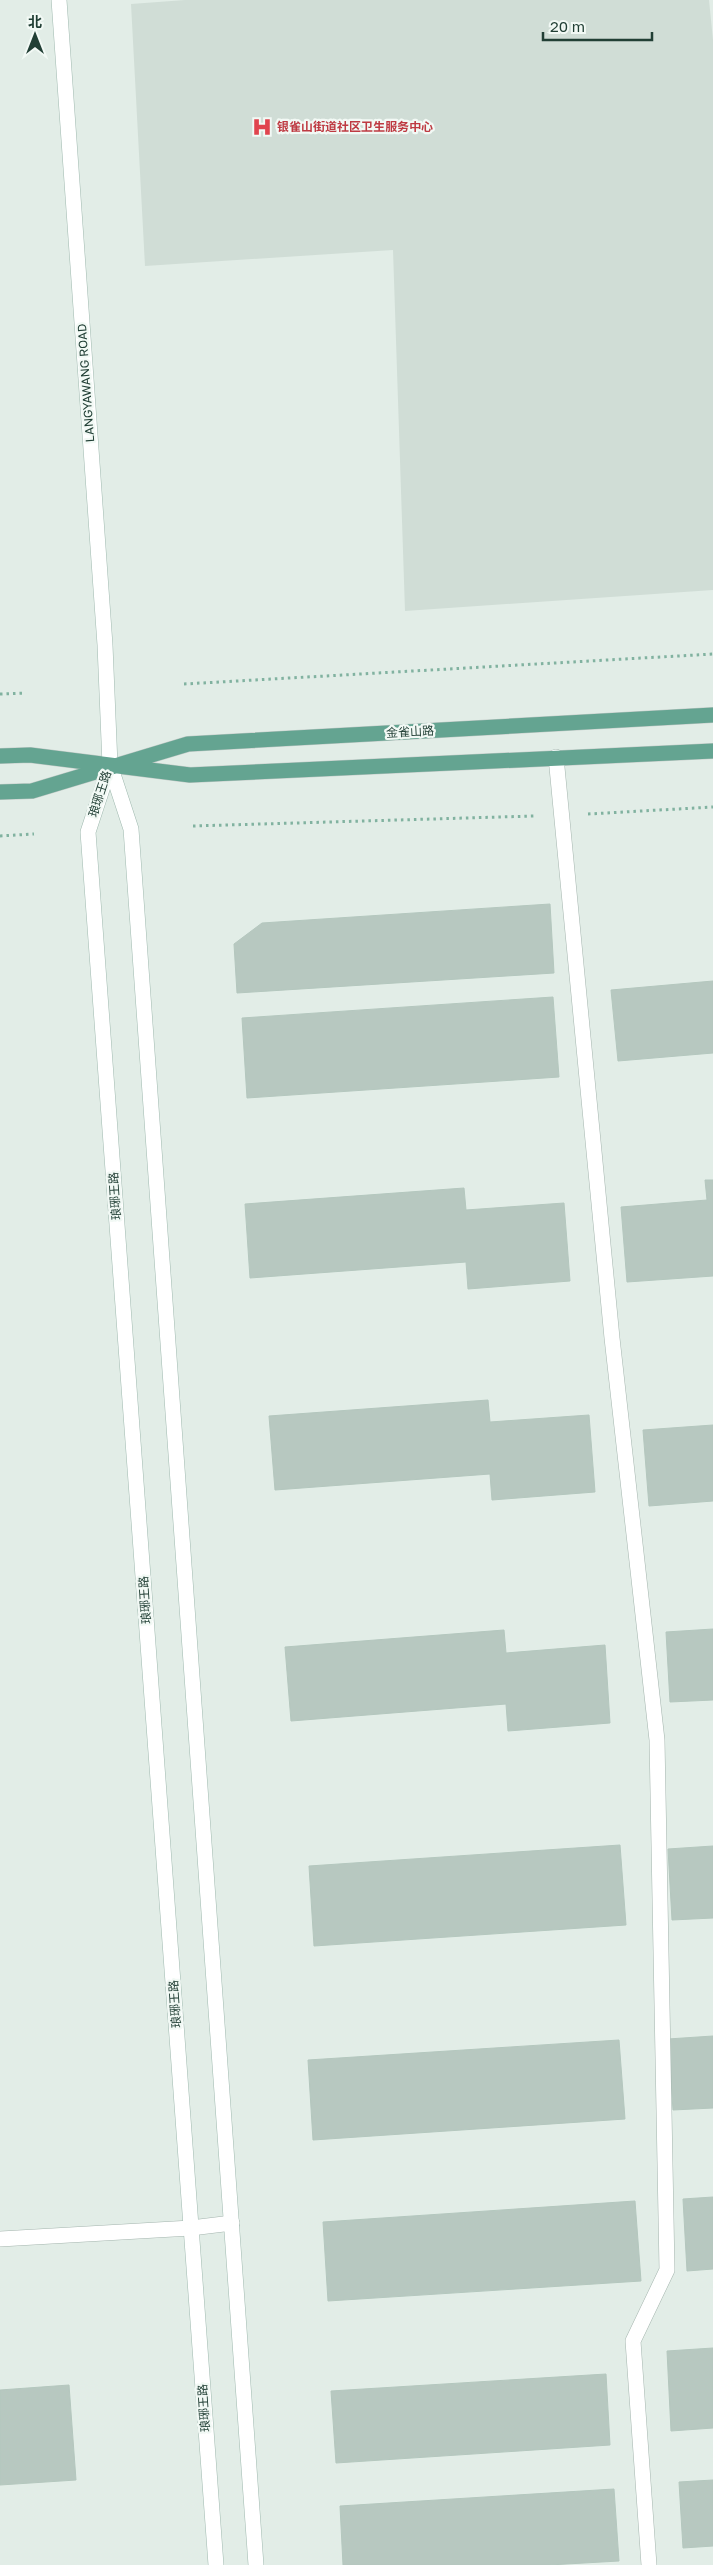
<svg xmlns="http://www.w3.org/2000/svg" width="713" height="2565" viewBox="0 0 713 2565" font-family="'Golos Text','Noto Sans SC',sans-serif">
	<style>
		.built { fill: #d0ddd6 }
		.building { fill: #b7c8c0; stroke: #b4c7be }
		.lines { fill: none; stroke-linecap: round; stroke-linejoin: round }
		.service-casing { stroke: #a4b5ae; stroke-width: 16 }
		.tertiary-casing { stroke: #a4b5ae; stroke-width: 16 }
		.secondary-casing { stroke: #9fb9af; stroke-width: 16 }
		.primary-casing { stroke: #c1c9c6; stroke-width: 16 }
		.path { stroke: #81b2a0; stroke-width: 3; stroke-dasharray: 2.5 4; stroke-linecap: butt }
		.service { stroke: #fff; stroke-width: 15 }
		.tertiary { stroke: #fff; stroke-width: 15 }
		.secondary { stroke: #fff; stroke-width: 15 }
		.primary { stroke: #64a491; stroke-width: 15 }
		.labels { text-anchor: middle; stroke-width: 4.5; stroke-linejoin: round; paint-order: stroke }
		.health-label { font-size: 12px; font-weight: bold; fill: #be3a42; stroke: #f2f9f5; text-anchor: start }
		.street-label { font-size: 12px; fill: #213f35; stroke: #f2f9f5 }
	</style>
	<rect width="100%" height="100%" fill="#e2ede7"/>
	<path class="built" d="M 185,0 L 709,0 L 713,40 L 713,590 L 405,611 L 393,250 L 145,266 L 131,4 Z"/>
	<path class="building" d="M 550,904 L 554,973 L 237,993 L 234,944 L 262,923 Z
		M 713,981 L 713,1053 L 618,1061 L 611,990 Z
		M 553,997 L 559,1077 L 247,1098 L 242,1018 Z
		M 705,1180 L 713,1180 L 713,1276 L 627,1282 L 621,1207 L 707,1200 Z
		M 464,1188 L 466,1210 L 564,1203 L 570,1281 L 468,1289 L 466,1262 L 250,1278 L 245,1204 Z
		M 488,1400 L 490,1422 L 589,1415 L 595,1492 L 492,1500 L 490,1474 L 275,1490 L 269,1416 Z
		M 713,1425 L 713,1501 L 649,1506 L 643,1430 Z
		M 713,1629 L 713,1700 L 670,1702 L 666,1632 Z
		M 504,1630 L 506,1653 L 605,1645 L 610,1723 L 508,1731 L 506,1704 L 291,1721 L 285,1647 Z
		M 620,1845 L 626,1925 L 314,1946 L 309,1866 Z
		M 713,1846 L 713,1918 L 672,1920 L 668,1849 Z
		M 713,2036 L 713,2108 L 673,2110 L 668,2039 Z
		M 619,2040 L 625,2119 L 313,2140 L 308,2060 Z
		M 713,2197 L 713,2269 L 687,2271 L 683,2199 Z
		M 635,2201 L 641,2281 L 328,2301 L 323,2222 Z
		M 713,2348 L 713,2428 L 671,2431 L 667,2351 Z
		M 606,2374 L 610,2445 L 336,2463 L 331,2391 Z
		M 69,2385 L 76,2480 L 0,2485 L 0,2390 Z
		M 713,2480 L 713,2546 L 683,2548 L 679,2482 Z
		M 614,2489 L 619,2561 L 549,2565 L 343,2565 L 340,2506 Z"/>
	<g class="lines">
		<defs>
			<path id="service" d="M 556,757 L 612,1338 L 657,1740 L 667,2270 L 633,2341 L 649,2565"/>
			<path id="tertiary" d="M 0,2239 L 191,2228 L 232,2223"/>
			<path id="secondary" d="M 59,0 L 105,645 L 110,765 L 131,829 L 256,2565
				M 110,765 L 88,832 L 216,2565"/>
			<path id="primary" d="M 0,756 L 30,755 L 190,775 L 713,751
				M 0,792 L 32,791 L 188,744 L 713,715"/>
		</defs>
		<use href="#service" class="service-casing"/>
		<use href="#tertiary" class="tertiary-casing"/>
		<use href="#secondary" class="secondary-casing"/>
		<use href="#primary" class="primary-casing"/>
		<path class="path" d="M 184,684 L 713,654
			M 0,694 L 26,693
			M 588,814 L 713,807
			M 193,826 L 534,816
			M 0,836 L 34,834"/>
		<use href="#service" class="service"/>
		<use href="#tertiary" class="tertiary"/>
		<use href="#secondary" class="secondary"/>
		<use href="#primary" class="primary"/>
	</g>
	<defs>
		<symbol id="hospital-bare" viewBox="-9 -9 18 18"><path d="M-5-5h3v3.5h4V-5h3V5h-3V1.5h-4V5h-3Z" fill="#e0444e" stroke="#f2f9f5" stroke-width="2.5" paint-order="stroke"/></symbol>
	</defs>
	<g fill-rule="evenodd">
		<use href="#hospital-bare" x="248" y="113" width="28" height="28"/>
	</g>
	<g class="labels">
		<g class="health-label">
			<text x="277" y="131">银雀山街道社区卫生服务中心</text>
		</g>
		<g class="street-label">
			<text transform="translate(86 383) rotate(-94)" y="4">LANGYAWANG ROAD</text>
			<text transform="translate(410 732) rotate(-3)" y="4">金雀山路</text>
			<text transform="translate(100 794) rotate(-72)" y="4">琅琊王路</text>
			<text transform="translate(115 1196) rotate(-94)" y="4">琅琊王路</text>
			<text transform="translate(145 1600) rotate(-94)" y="4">琅琊王路</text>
			<text transform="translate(175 2004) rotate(-94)" y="4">琅琊王路</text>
			<text transform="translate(204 2408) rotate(-94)" y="4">琅琊王路</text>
		</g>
	</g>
	<g transform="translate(35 35)" stroke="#f2f9f5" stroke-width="4" paint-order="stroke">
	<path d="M0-4L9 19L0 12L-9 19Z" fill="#213f35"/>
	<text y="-8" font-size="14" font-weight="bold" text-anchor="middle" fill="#213f35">北</text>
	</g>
	<path d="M543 32v8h109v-8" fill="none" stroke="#213f35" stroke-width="2.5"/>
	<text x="550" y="32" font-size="15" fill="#213f35" stroke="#f2f9f5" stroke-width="4" paint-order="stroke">20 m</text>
</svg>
